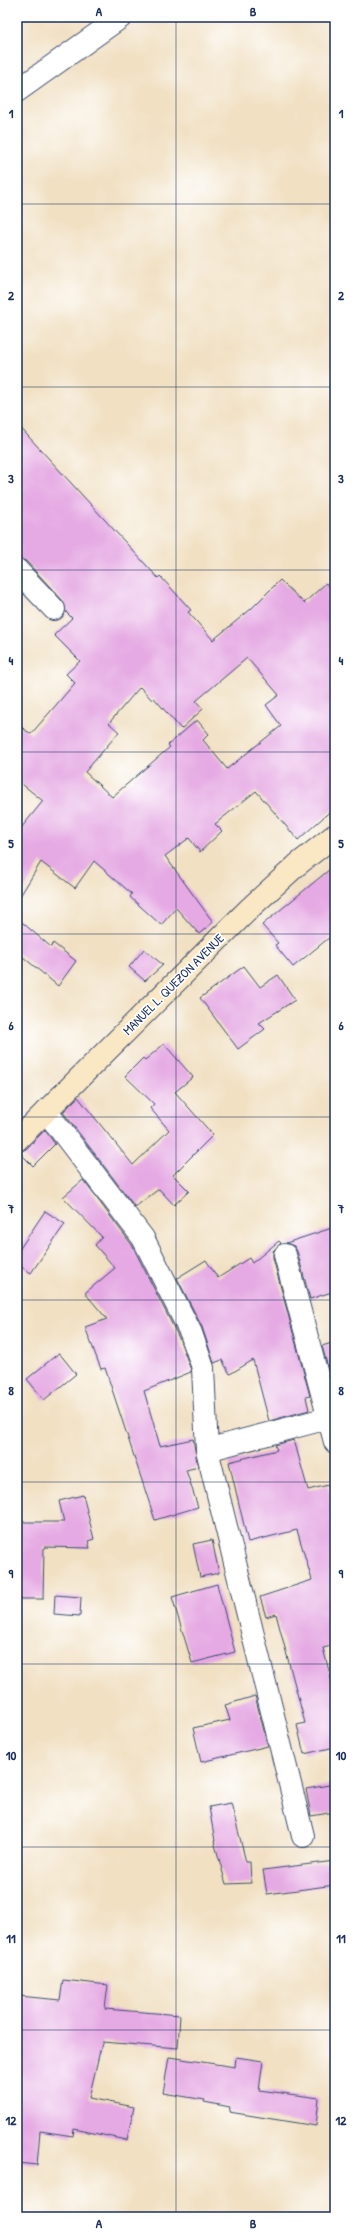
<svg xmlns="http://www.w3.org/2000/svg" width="352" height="2234" viewBox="0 0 352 2234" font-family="'Patrick Hand',sans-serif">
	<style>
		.building { fill: #e5a9e3; fill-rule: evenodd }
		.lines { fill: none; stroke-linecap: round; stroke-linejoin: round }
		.minor-casing { stroke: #3b4a6d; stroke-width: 24 }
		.secondary-casing { stroke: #3b4a6d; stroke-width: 24 }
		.minor { stroke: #fff; stroke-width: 22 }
		.secondary { stroke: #fae7c3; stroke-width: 22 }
		.grid { fill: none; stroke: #1b2f5e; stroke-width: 1; stroke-opacity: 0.55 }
		.labels { text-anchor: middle; stroke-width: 3.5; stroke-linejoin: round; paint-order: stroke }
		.street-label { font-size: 13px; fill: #1b2f5e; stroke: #fff }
		.neatline { fill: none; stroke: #1b2f5e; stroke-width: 1.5 }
		.grid-label { font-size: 13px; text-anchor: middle; font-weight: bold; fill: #1b2f5e }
	</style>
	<rect width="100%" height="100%" fill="#fff"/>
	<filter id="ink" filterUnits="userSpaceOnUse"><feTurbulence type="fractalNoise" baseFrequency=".025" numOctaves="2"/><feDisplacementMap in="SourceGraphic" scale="8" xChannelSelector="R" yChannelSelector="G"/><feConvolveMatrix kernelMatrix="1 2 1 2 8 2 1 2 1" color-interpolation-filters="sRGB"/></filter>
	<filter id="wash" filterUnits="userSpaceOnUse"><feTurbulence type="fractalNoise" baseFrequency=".012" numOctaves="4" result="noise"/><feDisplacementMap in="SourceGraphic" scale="16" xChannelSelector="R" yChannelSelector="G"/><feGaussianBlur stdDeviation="0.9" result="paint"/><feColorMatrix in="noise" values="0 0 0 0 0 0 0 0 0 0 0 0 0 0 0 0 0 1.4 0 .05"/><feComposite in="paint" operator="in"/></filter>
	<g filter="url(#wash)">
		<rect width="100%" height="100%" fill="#f1e0c2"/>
		<g id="blocks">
			<path class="building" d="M 17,424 L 158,578 L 160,576 L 191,610 L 188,612 L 213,640 L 251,609 L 280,580 L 304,603 L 326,583 L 335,593 L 335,807 L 298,840 L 256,791 L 215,824 L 222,831 L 200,852 L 189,838 L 165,856 L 213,922 L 199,934 L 176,908 L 161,925 L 130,897 L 132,894 L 94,861 L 75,888 L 41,862 L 17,901 L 17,833 L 43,801 L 17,780 L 17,724 L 31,734 L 75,683 L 66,674 L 80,661 L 54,635 L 72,618 L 66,612 L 63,601 L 26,561 L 17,558 ZM 247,658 L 279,695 L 266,705 L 281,726 L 227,769 L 203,740 L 209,734 L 197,720 L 168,745 L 170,747 L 112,797 L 85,772 L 119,732 L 109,723 L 140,687 L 152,700 L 154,698 L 181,729 L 203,709 L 196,701 Z
				M 335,865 L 335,933 L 293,967 L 275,945 L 278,943 L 262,925 Z
				M 17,918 L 51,947 L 53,943 L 76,961 L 58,986 L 17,952 Z
				M 144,949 L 163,965 L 145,981 L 129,967 Z
				M 244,966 L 260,987 L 278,975 L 295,1000 L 259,1023 L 265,1029 L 238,1049 L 200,998 Z
				M 164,1044 L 193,1077 L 175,1092 L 213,1135 L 173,1175 L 189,1191 L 174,1205 L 159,1189 L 135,1207 L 63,1112 L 78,1097 L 133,1165 L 169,1130 L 150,1108 L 154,1104 L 125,1076 L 143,1058 L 145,1060 Z
				M 45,1130 L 55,1144 L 33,1166 L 19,1152 L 26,1149 Z
				M 83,1180 L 132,1245 L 179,1338 L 191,1370 L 191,1372 L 144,1391 L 160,1446 L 193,1439 L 198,1467 L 186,1470 L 198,1507 L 155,1520 L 105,1368 L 101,1369 L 85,1327 L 107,1319 L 85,1293 L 115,1268 L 95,1245 L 102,1237 L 63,1197 Z
				M 45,1211 L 65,1224 L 31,1273 L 17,1264 L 17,1253 Z
				M 335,1227 L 335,1291 L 310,1299 L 297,1251 L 294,1246 L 286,1243 Z
				M 279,1241 L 281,1243 L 273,1251 L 273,1258 L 310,1396 L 306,1397 L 309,1410 L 269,1421 L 253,1360 L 230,1374 L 222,1360 L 214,1363 L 202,1327 L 177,1278 L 206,1260 L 218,1278 L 249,1258 L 252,1263 Z
				M 335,1342 L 335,1388 L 334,1389 L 322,1346 Z
				M 59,1353 L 76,1374 L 44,1400 L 27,1379 Z
				M 294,1440 L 308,1490 L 328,1485 L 335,1512 L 335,1645 L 323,1648 L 335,1694 L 335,1747 L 304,1754 L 297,1725 L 305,1723 L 276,1614 L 266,1617 L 260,1597 L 312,1580 L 297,1530 L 248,1542 L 229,1462 L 277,1450 L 275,1445 Z
				M 83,1495 L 94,1539 L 88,1541 L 90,1548 L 44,1547 L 43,1599 L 17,1599 L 17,1522 L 64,1522 L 59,1501 Z
				M 212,1540 L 219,1573 L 200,1577 L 193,1544 Z
				M 217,1584 L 235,1652 L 192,1663 L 172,1597 Z
				M 55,1595 L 81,1597 L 80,1616 L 54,1614 Z
				M 255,1696 L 268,1746 L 201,1762 L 193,1728 L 230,1720 L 225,1705 Z
				M 335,1784 L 335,1812 L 311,1816 L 306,1789 Z
				M 231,1803 L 246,1862 L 250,1862 L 251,1883 L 226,1884 L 214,1841 L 215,1841 L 209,1807 Z
				M 335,1861 L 335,1885 L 267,1894 L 263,1870 Z
				M 63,1980 L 108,1985 L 105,2009 L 180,2015 L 178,2048 L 102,2042 L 89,2098 L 134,2107 L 127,2140 L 74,2129 L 73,2136 L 40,2131 L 37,2165 L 17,2163 L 17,2018 L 19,1996 L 60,2000 Z
				M 169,2057 L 235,2067 L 236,2057 L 263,2061 L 259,2090 L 319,2098 L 316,2126 L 229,2112 L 230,2107 L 204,2102 L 205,2100 L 163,2093 Z"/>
		</g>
	</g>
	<g filter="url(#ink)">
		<use href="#blocks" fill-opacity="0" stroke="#3b4a6d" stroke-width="1"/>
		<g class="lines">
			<defs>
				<path id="minor" d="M 17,91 L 121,17
					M 17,570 L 54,609
					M 46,1111 L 143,1238 L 191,1333 L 203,1368 L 207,1450 L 303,1836
					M 285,1255 L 335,1442
					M 207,1450 L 328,1418"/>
				<path id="secondary" d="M 17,1140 L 250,908 L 297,865 L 335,835"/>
			</defs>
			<use href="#minor" class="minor-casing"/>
			<use href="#secondary" class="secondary-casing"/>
			<use href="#minor" class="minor"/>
			<use href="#secondary" class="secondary"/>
		</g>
	</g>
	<path class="grid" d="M 176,17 L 176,2217M 17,204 L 335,204M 17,387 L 335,387M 17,570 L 335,570M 17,752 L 335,752M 17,934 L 335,934M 17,1117 L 335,1117M 17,1300 L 335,1300M 17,1482 L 335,1482M 17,1664 L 335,1664M 17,1847 L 335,1847M 17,2030 L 335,2030"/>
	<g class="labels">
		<g class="street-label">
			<text transform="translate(173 984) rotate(-45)" y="5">MANUEL L. QUEZON AVENUE</text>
		</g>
	</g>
	<rect width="352" height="2234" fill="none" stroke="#fff" stroke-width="44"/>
	<rect x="22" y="22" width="308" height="2190" class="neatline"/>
	<g class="grid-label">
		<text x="99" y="16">A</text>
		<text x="253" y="16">B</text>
		<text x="11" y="118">1</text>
		<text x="341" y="118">1</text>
		<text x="11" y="300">2</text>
		<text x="341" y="300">2</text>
		<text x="11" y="483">3</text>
		<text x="341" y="483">3</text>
		<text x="11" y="665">4</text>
		<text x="341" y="665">4</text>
		<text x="11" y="848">5</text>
		<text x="341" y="848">5</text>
		<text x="11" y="1030">6</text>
		<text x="341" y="1030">6</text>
		<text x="11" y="1213">7</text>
		<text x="341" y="1213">7</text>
		<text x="11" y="1395">8</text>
		<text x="341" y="1395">8</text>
		<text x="11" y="1578">9</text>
		<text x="341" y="1578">9</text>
		<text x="11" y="1760">10</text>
		<text x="341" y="1760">10</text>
		<text x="11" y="1943">11</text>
		<text x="341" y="1943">11</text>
		<text x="11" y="2125">12</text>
		<text x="341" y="2125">12</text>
		<text x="99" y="2228">A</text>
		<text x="253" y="2228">B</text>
	</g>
</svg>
